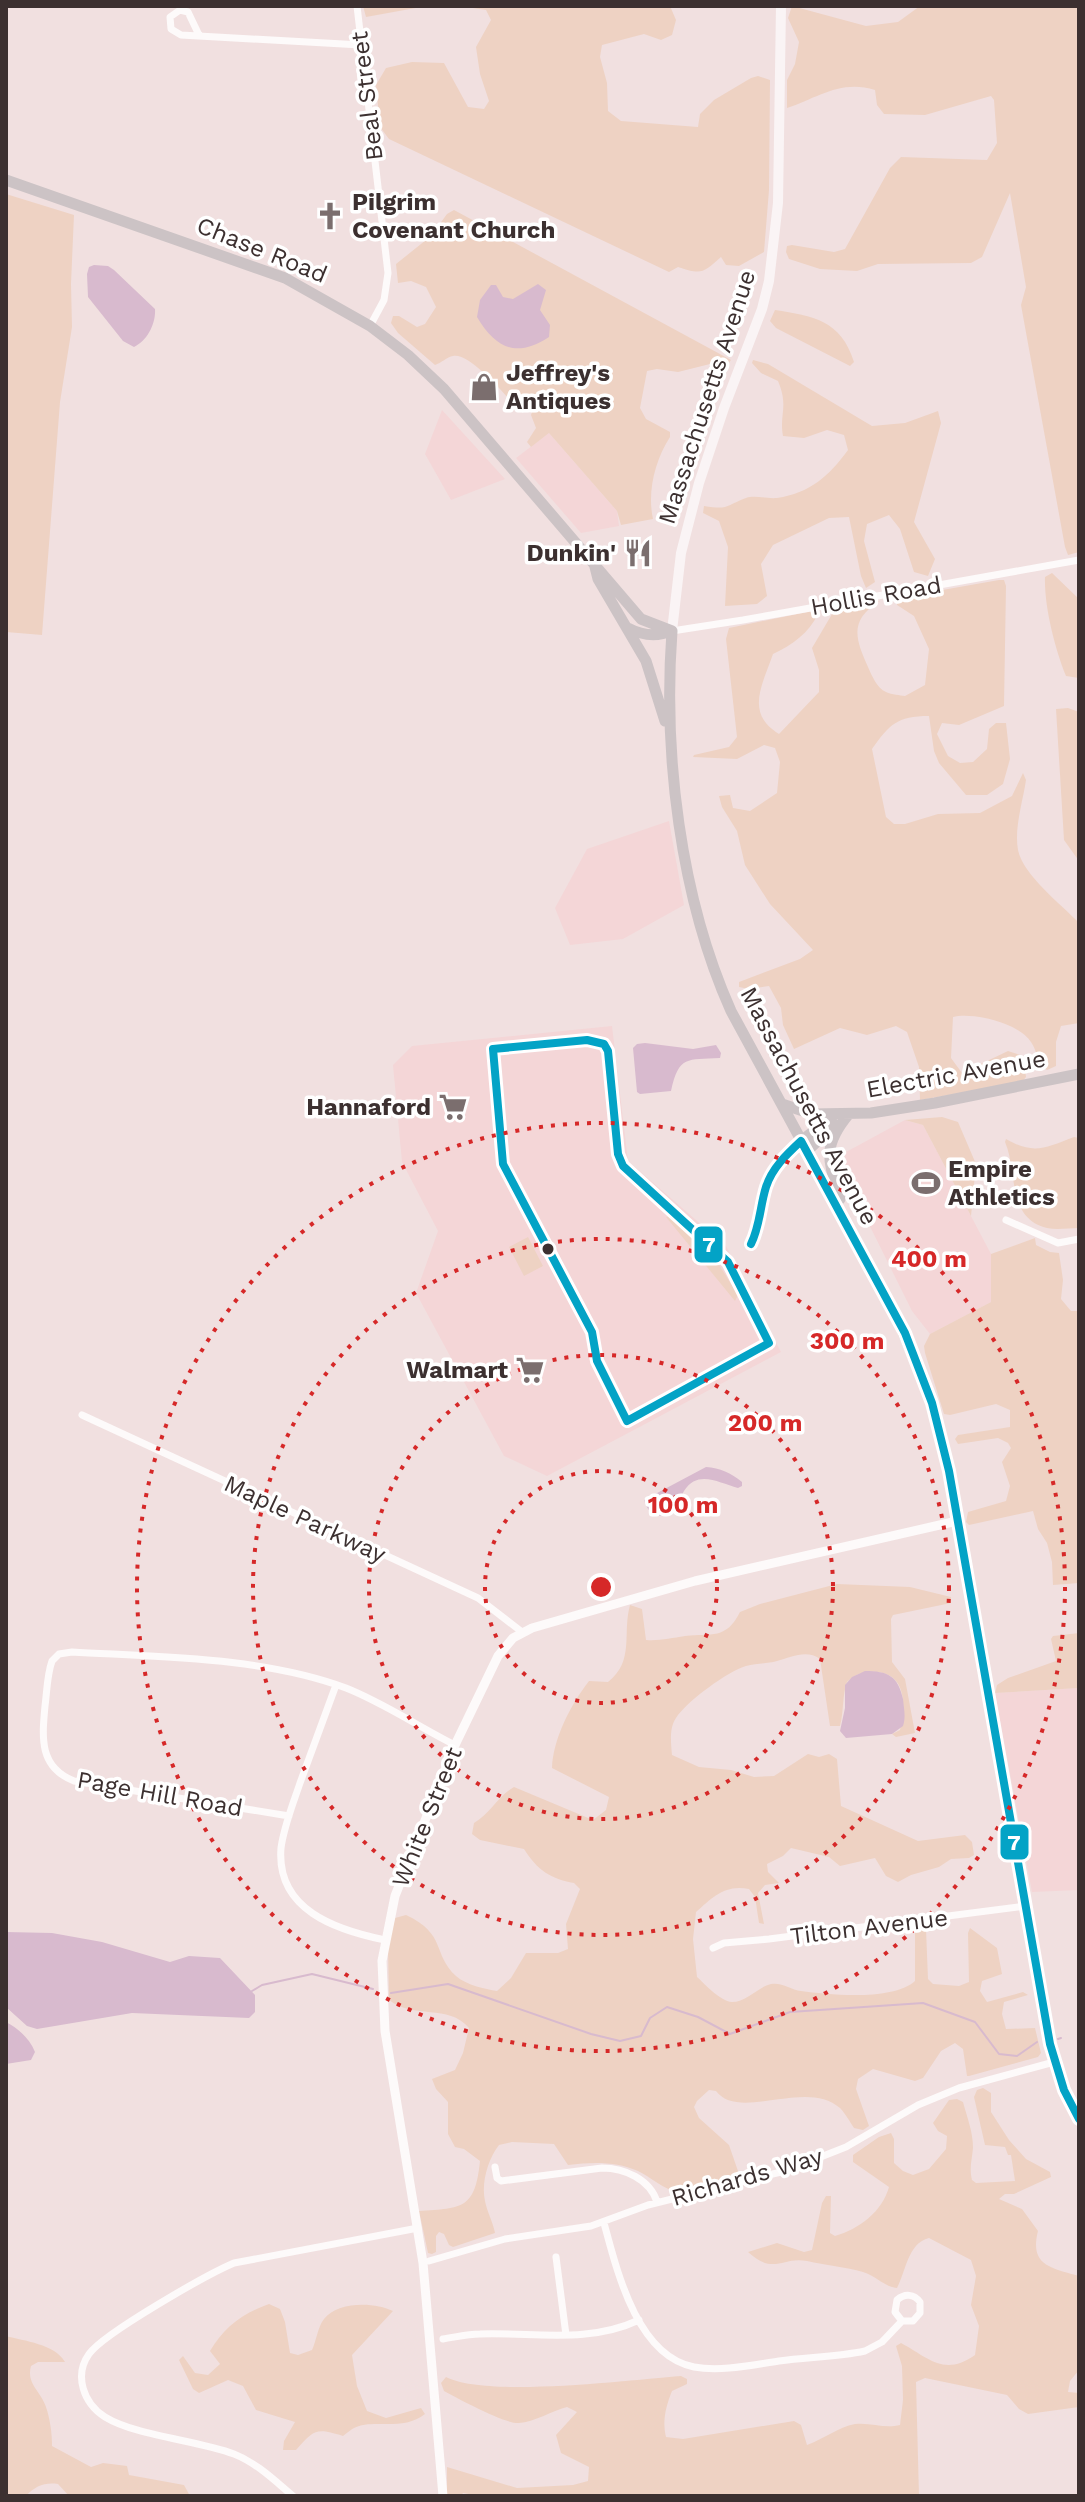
<svg xmlns="http://www.w3.org/2000/svg" width="1085" height="2502" viewBox="0 0 1085 2502" font-family="'Work Sans',sans-serif">
	<style>
		.built { fill: #f4d6d7 }
		.green { fill: #eed2c3 }
		.water { fill: #d8bace }
		.lines { fill: none; stroke-linecap: round; stroke-linejoin: round }
		.stream { stroke: #d8bace; stroke-width: 2 }
		.minor { stroke: #fdfafa; stroke-width: 7 }
		.tertiary { stroke: #fdfafa; stroke-width: 9 }
		.secondary { stroke: #faf4f5; stroke-width: 10 }
		.primary { stroke: #ccc3c5; stroke-width: 11 }
		.bus-1-casing { stroke: #fff; stroke-width: 14 }
		.bus-1 { stroke: #03a3c6; stroke-width: 8 }
		.ring { fill: none; stroke: #d62828; stroke-width: 4; stroke-dasharray: 4 8 }
		.bus-dot { fill: #3c3030; stroke: #fff; stroke-width: 3 }
		.labels { text-anchor: middle; stroke-width: 7; stroke-linejoin: round; paint-order: stroke }
		.street-label { font-size: 24px; fill: #3c3030; stroke: #fff }
		.poi-label { font-size: 24px; font-weight: bold; fill: #3c3030; stroke: #fff; text-anchor: start }
		.centre { fill: #d62828; stroke: #fff; stroke-width: 4 }
		.ring-label { font-size: 24px; text-anchor: middle; font-weight: bold; fill: #d62828; stroke: #fff; stroke-width: 7; stroke-linejoin: round; paint-order: stroke }
		.line-badge { stroke: #fff; stroke-width: 3 }
		.badge-label { font-size: 22px; text-anchor: middle; font-weight: bold; fill: #fff }
	</style>
	<rect width="100%" height="100%" fill="#f1e0e0"/>
	<path class="built" d="M 442,410 L 505,479 L 451,500 L 425,454 Z
		M 549,433 L 617,511 L 619,526 L 581,533 L 516,458 Z
		M 669,821 L 684,905 L 623,939 L 570,945 L 555,908 L 587,849 Z
		M 612,1026 L 628,1161 L 726,1246 L 781,1352 L 547,1476 L 504,1456 L 416,1293 L 438,1231 L 402,1162 L 393,1065 L 412,1046 Z
		M 905,1120 L 923,1125 L 991,1254 L 991,1302 L 930,1334 L 912,1311 L 842,1170 L 846,1152 Z
		M 1079,1688 L 1079,1890 L 1032,1892 L 995,1693 Z"/>
	<path class="green" d="M 363,6 L 670,6 L 676,20 L 672,35 L 661,40 L 644,34 L 602,45 L 600,57 L 607,83 L 608,111 L 621,121 L 698,127 L 700,114 L 714,100 L 751,78 L 758,76 L 770,80 L 769,190 L 764,252 L 739,266 L 726,265 L 721,257 C 703,273 702,275 678,267 L 669,272 L 389,139 L 380,127 L 376,85 L 386,68 L 412,62 L 444,63 L 468,107 L 484,109 L 489,101 L 480,74 L 476,47 L 491,20 L 486,10 L 466,7 L 421,7 L 366,17 Z
		M 792,6 L 866,26 L 898,22 L 920,6 L 1079,6 L 1079,552 L 1068,555 L 1065,547 L 1021,305 L 1026,287 L 1010,193 L 982,257 L 971,263 L 878,264 L 857,271 L 820,269 L 789,259 L 786,252 L 787,246 L 792,245 L 834,252 L 845,249 L 890,168 L 901,157 L 987,160 L 997,143 L 994,100 L 991,96 L 925,115 L 884,114 L 877,105 L 875,90 C 841,79 817,98 787,108 L 787,80 L 795,64 L 799,42 L 788,18 Z
		M 6,194 L 74,215 L 71,284 L 72,327 L 60,402 L 42,635 L 6,632 Z
		M 454,210 L 731,360 L 726,366 L 710,364 L 678,372 L 657,369 L 647,371 L 640,408 L 646,419 L 670,432 L 670,437 C 655,460 647,492 653,519 L 621,525 L 617,511 L 549,433 L 531,447 L 527,442 L 536,428 L 531,415 L 535,403 L 530,397 L 523,396 L 515,405 C 504,394 469,352 453,356 C 447,357 441,363 435,365 L 398,333 L 391,323 L 393,316 L 399,316 L 417,327 L 425,324 L 436,307 L 426,287 L 411,281 L 398,283 L 396,264 L 431,236 L 447,214 Z
		M 775,310 C 813,316 841,320 854,362 L 850,366 L 776,328 L 770,321 Z
		M 753,360 L 768,364 L 872,426 L 905,423 L 938,411 L 941,423 L 914,522 L 935,559 L 928,576 L 914,572 L 900,529 L 889,515 L 867,524 L 864,541 L 875,582 L 866,588 L 861,576 L 849,517 L 829,518 L 773,545 L 761,564 L 767,596 L 757,604 L 725,606 L 728,547 L 719,521 L 703,513 L 704,506 C 729,510 725,506 746,498 C 755,495 767,499 777,498 C 810,493 829,476 848,450 L 844,435 L 827,430 L 804,438 L 783,436 C 779,414 789,407 778,381 L 761,373 L 752,363 Z
		M 1052,573 L 1079,599 L 1079,678 L 1066,676 C 1055,649 1044,606 1045,577 Z
		M 999,580 L 1004,580 L 1006,586 L 1004,706 L 959,725 L 942,723 L 937,734 L 948,756 L 960,763 L 973,762 L 987,749 L 989,729 L 996,723 L 1006,723 L 1010,759 L 1003,784 L 987,795 L 966,795 L 939,763 L 934,751 L 929,716 C 897,716 889,725 872,749 L 886,817 L 894,824 L 905,824 L 938,814 L 980,813 L 1012,796 L 1023,773 L 1026,780 C 1023,801 1014,828 1018,850 C 1023,875 1061,904 1079,923 L 1079,1023 L 1061,1026 L 1056,1042 L 1056,1066 L 1047,1070 C 1036,1062 1038,1052 1031,1042 C 1019,1023 973,1012 953,1017 L 951,1058 L 962,1073 L 1008,1051 L 1023,1056 L 1026,1077 L 1022,1082 L 920,1100 L 919,1067 L 907,1032 L 896,1026 L 867,1035 L 840,1028 L 794,1049 L 783,1025 L 781,1008 L 769,986 L 749,989 L 739,987 L 739,982 L 800,959 L 813,950 L 770,904 L 745,865 L 737,831 L 722,807 L 719,796 L 730,795 L 733,808 L 750,811 L 777,793 L 780,762 L 775,748 L 764,745 L 737,759 L 693,757 L 694,755 L 729,747 L 737,737 L 726,639 L 729,628 L 817,610 L 818,614 C 809,633 792,645 773,654 C 762,686 745,713 779,734 L 819,692 L 819,670 L 812,648 L 835,609 L 873,600 L 880,601 C 849,620 855,638 868,667 C 872,676 877,688 886,692 C 892,695 900,695 905,696 L 925,685 L 929,649 L 914,616 L 897,605 L 897,598 Z
		M 1068,708 L 1079,712 L 1079,861 L 1064,840 L 1056,709 Z
		M 942,1117 L 958,1122 L 976,1164 L 971,1216 L 923,1125 L 905,1120 Z
		M 1074,1137 L 1079,1138 L 1079,1228 C 1069,1228 1057,1230 1047,1228 C 1006,1218 1018,1171 1005,1142 L 1006,1139 C 1034,1155 1045,1148 1074,1137 Z
		M 670,1216 L 709,1249 L 738,1295 L 735,1301 L 666,1217 Z
		M 528,1237 L 543,1266 L 524,1276 L 509,1247 Z
		M 1035,1238 L 1036,1245 L 1050,1252 L 1059,1253 L 1063,1280 L 1061,1299 L 1071,1311 L 1079,1311 L 1079,1583 L 1053,1585 L 1052,1562 L 1047,1543 L 1038,1529 L 1033,1511 L 969,1525 L 966,1522 L 968,1512 L 1006,1501 L 1010,1486 L 1002,1462 L 1011,1448 L 1008,1443 L 998,1438 L 958,1444 L 955,1439 L 958,1435 L 1010,1427 L 1010,1410 L 996,1404 L 950,1415 L 944,1414 L 925,1353 L 924,1346 L 930,1334 L 991,1302 L 991,1254 Z
		M 837,1584 L 910,1587 L 951,1597 L 951,1603 L 893,1615 L 891,1619 L 892,1662 L 905,1679 L 915,1733 L 896,1737 L 892,1734 L 900,1730 C 905,1708 908,1675 877,1672 C 864,1671 857,1673 847,1682 C 842,1696 844,1711 840,1726 L 830,1726 L 820,1659 C 807,1649 791,1657 777,1661 C 767,1664 756,1663 746,1666 C 728,1671 686,1702 676,1718 C 669,1728 671,1743 672,1755 L 699,1767 L 731,1770 L 754,1777 L 774,1776 L 808,1754 L 819,1757 L 829,1754 L 837,1759 L 841,1806 L 918,1841 L 965,1835 L 972,1842 L 974,1855 L 969,1858 L 951,1859 L 939,1867 L 911,1875 L 898,1882 L 886,1876 L 875,1858 L 840,1866 L 829,1857 L 791,1848 L 783,1856 L 767,1864 L 768,1872 L 779,1883 L 765,1885 L 758,1893 L 764,1924 L 759,1923 L 755,1897 L 749,1889 C 725,1884 713,1897 696,1912 L 693,1939 L 697,1977 C 706,1985 720,2001 732,2002 C 746,2002 758,1987 771,1984 C 782,1982 791,1990 801,1991 C 831,1995 893,2001 915,1981 L 915,1932 L 919,1926 L 926,1929 L 928,1979 L 933,1984 L 959,1986 L 969,1982 L 968,1933 L 970,1928 L 997,1948 L 1002,1974 L 982,1981 L 980,1991 L 987,2002 L 1023,1992 L 1028,1995 L 1004,2002 L 1002,2014 L 1006,2029 L 1035,2028 L 1041,2053 L 1038,2057 L 969,2076 L 967,2076 L 963,2049 L 955,2043 L 941,2051 L 923,2078 L 915,2081 L 873,2069 L 858,2079 L 856,2089 L 869,2126 L 863,2130 L 854,2128 C 850,2122 845,2113 840,2108 C 806,2078 739,2122 716,2091 L 709,2090 L 697,2101 L 694,2107 L 699,2118 L 729,2145 L 739,2174 L 737,2177 L 678,2192 C 663,2189 652,2178 638,2171 C 615,2161 593,2162 568,2165 L 554,2144 L 512,2142 L 499,2145 C 488,2159 481,2183 485,2201 C 487,2212 493,2222 495,2233 L 453,2247 L 449,2245 L 444,2234 L 439,2232 L 436,2236 L 436,2252 L 432,2254 L 428,2253 L 419,2211 C 463,2208 475,2209 480,2161 L 464,2149 L 455,2147 L 448,2134 L 448,2102 L 436,2089 L 432,2079 L 455,2070 L 463,2053 L 469,2028 C 448,2003 414,2020 389,2000 L 388,1948 L 395,1918 L 406,1915 C 447,1934 432,1954 456,1976 C 466,1985 485,1989 497,1991 L 511,1978 L 526,1953 L 558,1953 L 568,1949 L 566,1924 L 580,1889 L 574,1883 C 551,1879 537,1870 524,1849 L 480,1840 L 472,1834 L 474,1823 C 490,1814 498,1796 514,1787 L 593,1820 L 606,1810 L 609,1797 L 552,1768 C 553,1739 571,1704 589,1681 L 608,1682 C 635,1661 622,1634 630,1605 L 642,1609 L 646,1640 C 660,1641 671,1638 685,1636 C 712,1633 726,1640 740,1612 L 760,1604 Z
		M 1079,1633 L 1079,1688 L 995,1693 L 997,1685 L 1008,1678 L 1056,1661 L 1051,1639 L 1053,1636 Z
		M 983,2088 L 991,2093 L 991,2112 L 1009,2140 L 1026,2159 L 1050,2172 L 1051,2177 L 1014,2194 L 1005,2194 L 999,2199 L 1022,2209 L 1038,2231 C 1029,2266 1052,2268 1079,2276 L 1079,2370 L 1070,2381 L 1068,2392 L 1079,2393 L 1079,2407 L 1028,2414 L 1019,2409 L 1007,2395 L 925,2378 L 916,2382 L 919,2496 L 479,2496 L 463,2493 L 461,2496 L 447,2496 L 447,2467 L 517,2488 L 573,2485 L 588,2481 L 589,2467 L 561,2453 L 556,2435 L 577,2412 L 567,2407 C 552,2411 534,2422 519,2423 C 507,2425 457,2398 444,2391 L 441,2383 L 446,2377 C 486,2398 630,2380 681,2376 L 687,2379 L 687,2384 L 672,2391 C 666,2406 662,2421 666,2437 L 683,2439 L 794,2421 L 801,2425 L 807,2445 C 824,2439 838,2427 855,2424 C 871,2422 884,2429 900,2425 L 903,2400 L 902,2366 L 896,2346 L 901,2343 C 929,2358 944,2377 975,2355 L 979,2326 L 971,2305 L 976,2276 L 971,2260 L 929,2238 C 908,2243 906,2271 897,2288 C 885,2287 876,2276 863,2272 C 846,2267 825,2265 807,2261 C 782,2256 775,2276 748,2252 L 777,2243 L 804,2252 L 812,2250 L 822,2203 L 826,2196 L 831,2196 L 830,2233 L 835,2236 C 859,2229 882,2212 889,2187 L 853,2162 L 853,2155 L 879,2137 L 891,2133 L 894,2139 L 894,2163 L 903,2171 L 913,2175 L 929,2169 L 946,2149 L 947,2136 L 938,2131 L 933,2123 L 949,2100 L 957,2099 L 963,2102 C 967,2117 973,2132 973,2148 C 972,2160 969,2168 972,2180 L 976,2183 L 1015,2181 L 1011,2155 L 1008,2155 L 1005,2147 L 985,2145 L 974,2097 L 977,2090 Z
		M 269,2304 L 280,2309 L 285,2322 L 290,2353 L 298,2355 L 312,2350 C 316,2342 318,2326 324,2319 C 338,2301 375,2302 393,2311 L 352,2355 L 357,2386 L 367,2411 L 386,2418 L 421,2408 L 425,2414 C 403,2432 372,2418 354,2428 C 350,2430 347,2433 343,2436 C 316,2428 315,2429 296,2450 L 283,2450 L 284,2441 L 295,2422 L 256,2410 L 243,2386 L 228,2380 L 199,2393 L 193,2389 L 179,2360 L 183,2356 L 195,2373 L 208,2375 L 220,2364 L 210,2351 C 224,2327 243,2313 269,2304 Z
		M 6,2336 C 24,2341 55,2344 65,2362 L 38,2362 L 31,2366 C 26,2384 41,2391 46,2407 C 50,2419 52,2433 52,2446 L 91,2467 L 103,2463 L 127,2466 L 129,2475 L 184,2485 L 190,2496 L 69,2496 L 58,2484 C 45,2482 35,2486 26,2496 L 6,2496 Z"/>
	<path class="water" d="M 94,265 L 108,266 L 114,270 L 155,309 C 156,324 147,341 134,347 L 123,341 L 88,297 L 87,274 L 89,267 Z
		M 538,284 L 546,290 L 540,310 L 550,325 L 549,337 C 517,358 496,349 477,317 L 480,300 L 491,285 L 496,285 L 503,297 L 513,299 Z
		M 645,1043 L 693,1049 L 716,1045 L 721,1053 L 720,1058 C 687,1060 679,1055 671,1091 L 640,1094 L 637,1092 L 633,1048 L 637,1044 Z
		M 706,1467 C 720,1468 731,1473 742,1482 L 742,1486 L 738,1488 C 719,1483 698,1469 684,1491 C 679,1500 678,1508 671,1515 C 656,1518 649,1515 644,1500 Z
		M 865,1671 C 888,1671 898,1676 903,1699 C 904,1709 906,1717 903,1726 L 892,1734 L 846,1738 L 840,1731 L 845,1708 L 845,1685 L 852,1677 Z
		M 6,1932 L 52,1933 L 102,1942 L 170,1962 L 189,1956 L 220,1958 L 255,1995 L 255,2012 L 249,2018 L 132,2013 L 37,2029 L 27,2026 L 6,2007 Z
		M 6,2022 C 18,2028 30,2039 35,2052 L 31,2060 L 6,2064 Z"/>
	<g class="lines">
		<path class="stream" d="M 252,1991 L 262,1985 L 312,1974 L 373,1989
			M 391,1993 L 448,1984 L 591,2034 L 620,2041 L 641,2036 L 650,2018 L 667,2007 L 698,2017 L 730,2034 L 790,2012 L 923,2003 L 975,2022 L 999,2054 L 1017,2056 L 1037,2042
			M 1058,2039 L 1061,2038"/>
		<path class="minor" d="M 357,6 L 388,273 L 384,300 L 370,326
			M 199,35 L 188,12 L 180,10 L 170,17 L 171,29 L 181,35 L 361,45
			M 672,631 L 743,620 L 1079,560
			M 1006,1220 L 1058,1243 L 1079,1239
			M 82,1415 L 478,1598 L 522,1632
			M 336,1685 C 324,1718 312,1750 300,1783 C 293,1804 284,1826 281,1848 C 276,1910 336,1930 385,1940
			M 289,1816 L 74,1781 C 39,1767 42,1738 45,1706 C 47,1691 47,1675 52,1661 L 59,1654 L 72,1652 C 160,1657 263,1657 346,1688 C 384,1703 419,1727 455,1745
			M 713,1948 L 724,1943 L 769,1939 L 1026,1906
			M 495,2167 L 497,2178 L 501,2181 L 602,2168 C 624,2168 650,2179 657,2202
			M 604,2223 C 617,2271 637,2356 694,2367 C 721,2372 752,2365 779,2361 C 808,2357 837,2357 865,2351 L 882,2342 L 902,2321 L 895,2312 L 897,2300 C 905,2293 914,2294 920,2302 L 920,2313 L 913,2321 L 902,2321
			M 556,2257 L 566,2335
			M 429,2261 L 505,2239 L 591,2226 L 648,2205 L 785,2171 L 846,2147 L 918,2105 L 959,2088 L 1054,2062
			M 443,2339 C 456,2337 468,2334 480,2334 C 534,2332 588,2344 639,2320
			M 293,2496 C 275,2481 257,2463 234,2454 C 197,2440 136,2436 105,2417 C 83,2403 74,2375 89,2354 C 104,2333 208,2274 234,2263 L 418,2228"/>
		<path class="tertiary" d="M 443,2496 L 423,2263 L 385,2031 L 382,1961 L 395,1896 L 455,1745 L 498,1656 L 513,1638 L 532,1628 L 695,1581 L 957,1521"/>
		<path class="secondary" d="M 672,631 L 681,553 L 699,483 L 724,408 L 762,309 L 769,281 L 778,203 L 781,6"/>
		<path class="primary" d="M 6,180 L 285,278 L 370,326 L 408,355 L 444,389 L 641,619 L 672,631
			M 595,567 L 598,579 L 646,661 L 665,721
			M 628,628 C 643,636 657,637 672,631
			M 672,631 C 663,754 680,897 731,1011 L 896,1315 L 932,1403 L 949,1471 L 1050,2044 L 1064,2090 L 1079,2119
			M 782,1104 L 812,1114 L 871,1113 L 935,1103 L 1079,1074
			M 801,1141 L 833,1116
			M 807,1151 L 835,1125
			M 840,1199 C 829,1161 821,1148 848,1115"/>
		<defs>
			<path id="bus-1" d="M 587,1040 L 604,1044 L 608,1051 L 618,1154 L 623,1166 L 728,1262 L 769,1343 L 627,1421 L 597,1361 L 592,1332 L 503,1164 L 493,1049 Z
				M 751,1244 C 760,1226 760,1206 766,1187 C 772,1168 787,1154 801,1141 L 905,1333 L 932,1403 L 949,1471 L 1050,2044 L 1064,2090 L 1079,2119"/>
		</defs>
		<use href="#bus-1" class="bus-1-casing"/>
		<use href="#bus-1" class="bus-1"/>
	</g>
	<g class="ring">
		<circle cx="601" cy="1587" r="116"/>
		<circle cx="601" cy="1587" r="232"/>
		<circle cx="601" cy="1587" r="348"/>
		<circle cx="601" cy="1587" r="464"/>
	</g>
	<defs>
		<symbol id="church-bare" viewBox="-9 -9 18 18"><path d="M-1.2-6h2.4v3.5h3.3v2.4h-3.3V6h-2.4V-.1h-3.3v-2.4h3.3Z" fill="#7b6e6e" stroke="#fff" stroke-width="2.5" paint-order="stroke"/></symbol>
		<symbol id="shop-bare" viewBox="-9 -9 18 18"><path d="M-5-2.5h2.3a2.7 3.5 0 0 1 5.4 0H5L5.5 6h-11ZM-1.5-2.5h3a1.5 2.3 0 0 0-3 0Z" fill="#7b6e6e" stroke="#fff" stroke-width="2.5" paint-order="stroke"/></symbol>
		<symbol id="restaurant-bare" viewBox="-9 -9 18 18"><path d="M-5-6h1v4h1v-4h1v4h1v-4h1v5L-1.5 .5V6h-2V.5L-5-1ZM5-6V6H3V1.5H1.5Q1.5-4 5-6Z" fill="#7b6e6e" stroke="#fff" stroke-width="2.5" paint-order="stroke"/></symbol>
		<symbol id="supermarket-bare" viewBox="-9 -9 18 18"><path d="M-6-5.5h2.5l.6 2H6L4.5 2H-2.5L-4.4-4H-6ZM-1.5 3.2a1.3 1.3 0 1 0 .1 0ZM3 3.2a1.3 1.3 0 1 0 .1 0Z" fill="#7b6e6e" stroke="#fff" stroke-width="2.5" paint-order="stroke"/></symbol>
		<symbol id="stadium-bare" viewBox="-9 -9 18 18"><path d="M0-5a6.5 5 0 1 0 0 10a6.5 5 0 1 0 0-10ZM-3.5-1.8h7v3.6h-7Z" fill="#7b6e6e" stroke="#fff" stroke-width="2.5" paint-order="stroke"/></symbol>
	</defs>
	<g fill-rule="evenodd">
		<use href="#church-bare" x="310" y="196" width="40" height="40"/>
		<use href="#shop-bare" x="464" y="367" width="40" height="40"/>
		<use href="#restaurant-bare" x="618" y="533" width="40" height="40"/>
		<use href="#supermarket-bare" x="433" y="1087" width="40" height="40"/>
		<use href="#stadium-bare" x="906" y="1163" width="40" height="40"/>
		<use href="#supermarket-bare" x="510" y="1350" width="40" height="40"/>
	</g>
	<circle class="bus-dot" cx="548" cy="1249" r="7"/>
	<g class="labels">
		<g class="street-label">
			<text transform="translate(367 96) rotate(-97)" y="8">Beal Street</text>
			<text transform="translate(262 250) rotate(22)" y="8">Chase Road</text>
			<text transform="translate(707 397) rotate(-72)" y="8">Massachusetts Avenue</text>
			<text transform="translate(876 596) rotate(-10)" y="8">Hollis Road</text>
			<text transform="translate(956 1074) rotate(-10)" y="8">Electric Avenue</text>
			<text transform="translate(809 1106) rotate(62)" y="8">Massachusetts Avenue</text>
			<text transform="translate(305 1519) rotate(25)" y="8">Maple Parkway</text>
			<text transform="translate(160 1794) rotate(10)" y="8">Page Hill Road</text>
			<text transform="translate(427 1817) rotate(-68)" y="8">White Street</text>
			<text transform="translate(869 1927) rotate(-7)" y="8">Tilton Avenue</text>
			<text transform="translate(747 2177) rotate(-16)" y="8">Richards Way</text>
		</g>
		<g class="poi-label">
			<text x="352" y="210">Pilgrim<tspan x="352" dy="28">Covenant Church</tspan></text>
			<text x="506" y="381">Jeffrey's<tspan x="506" dy="28">Antiques</tspan></text>
			<text x="616" y="561" text-anchor="end">Dunkin'</text>
			<text x="431" y="1115" text-anchor="end">Hannaford</text>
			<text x="948" y="1177">Empire<tspan x="948" dy="28">Athletics</tspan></text>
			<text x="508" y="1378" text-anchor="end">Walmart</text>
		</g>
	</g>
	<circle cx="601" cy="1587" r="12" class="centre"/>
	<g class="ring-label">
		<text x="929" y="1267">400 m</text>
		<text x="847" y="1349">300 m</text>
		<text x="765" y="1431">200 m</text>
		<text x="683" y="1513">100 m</text>
	</g>
	<g class="line-badge">
		<rect x="693" y="1225" width="31" height="39" rx="8" fill="#03a3c6"/>
		<rect x="999" y="1823" width="31" height="38" rx="8" fill="#03a3c6"/>
	</g>
	<g class="badge-label">
		<text x="709" y="1252">7</text>
		<text x="1014" y="1850">7</text>
	</g>
	<rect width="1085" height="2502" fill="none" stroke="#3c3030" stroke-width="16"/>
</svg>
